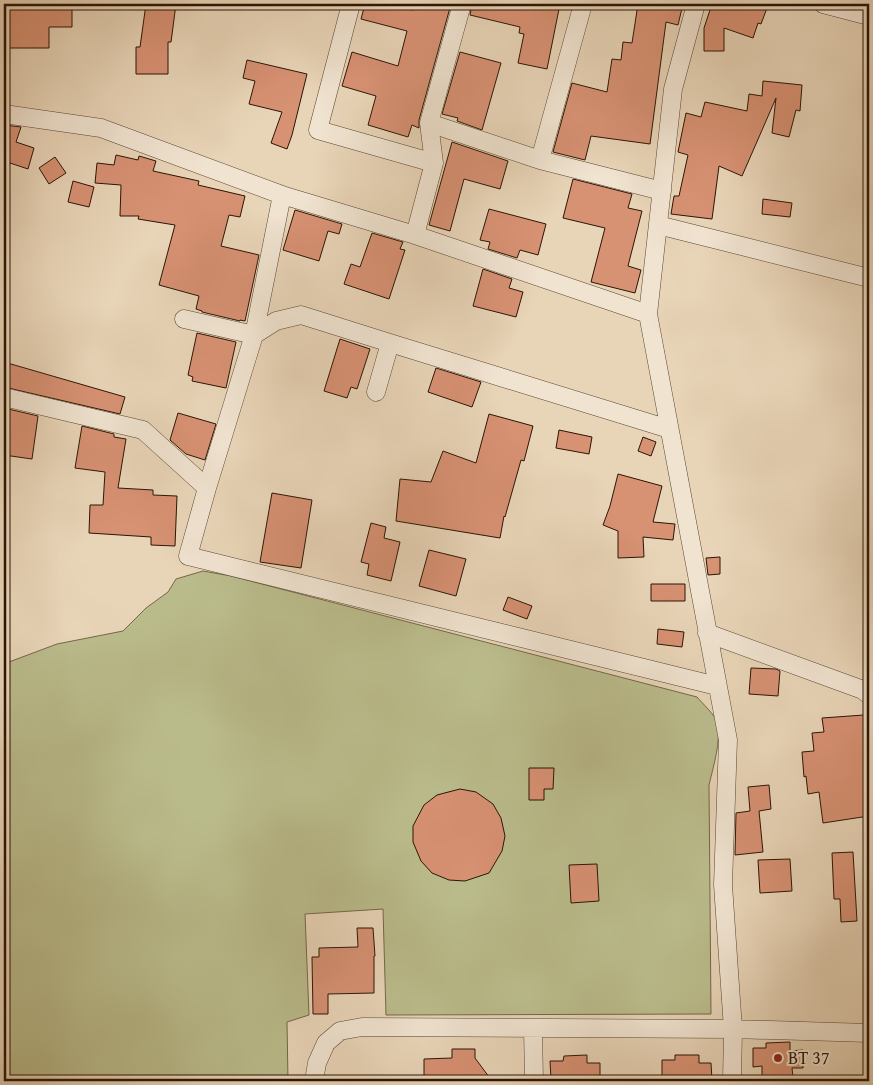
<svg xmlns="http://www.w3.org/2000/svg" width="873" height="1085" viewBox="0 0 873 1085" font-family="'Gentium Book Plus',serif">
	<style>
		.green { fill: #babb8b; stroke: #726848 }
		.building { fill: #d79173; stroke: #2b1505 }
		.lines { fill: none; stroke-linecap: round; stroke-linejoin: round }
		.minor-casing { stroke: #5a4532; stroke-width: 19 }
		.minor { stroke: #f0e3d0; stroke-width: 18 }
		.poi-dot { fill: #8f2418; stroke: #f0e3d0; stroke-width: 2 }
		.labels { text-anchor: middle; stroke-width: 4; stroke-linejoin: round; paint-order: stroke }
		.poi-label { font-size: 18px; fill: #2b1505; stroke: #f0e3d0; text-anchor: start }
	</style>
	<rect width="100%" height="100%" fill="#e8d4b7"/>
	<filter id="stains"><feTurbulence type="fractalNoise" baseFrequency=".004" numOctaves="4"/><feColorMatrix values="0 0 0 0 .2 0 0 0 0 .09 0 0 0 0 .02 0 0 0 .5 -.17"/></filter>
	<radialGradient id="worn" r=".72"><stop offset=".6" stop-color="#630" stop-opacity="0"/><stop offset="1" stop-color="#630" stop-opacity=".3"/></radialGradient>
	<path class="green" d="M 203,571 L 231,576 L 697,697 C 702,703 715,715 717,722 C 722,738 713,768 709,785 L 711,1014 L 386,1015 L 383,909 L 305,914 L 309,1015 L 287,1022 L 288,1081 L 4,1081 L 4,662 L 9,662 L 57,644 L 123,631 L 146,608 L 168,592 L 176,579 Z"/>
	<path class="building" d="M 4,4 L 72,4 L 72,27 L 49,27 L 49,48 L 4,48 Z
		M 146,4 L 176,4 L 171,42 L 168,42 L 168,74 L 136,74 L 136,47 L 140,47 Z
		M 365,4 L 388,4 L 413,10 L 415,4 L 433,4 L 446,7 L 447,4 L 451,4 L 419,120 L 419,128 L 412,125 L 408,137 L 368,125 L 376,96 L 342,86 L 352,52 L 398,66 L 407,31 L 361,19 Z
		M 472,4 L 560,4 L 547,69 L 518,63 L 524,34 L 519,33 L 520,27 L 470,15 Z
		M 638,4 L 683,4 L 678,25 L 666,22 L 650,144 L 591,136 L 585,160 L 553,152 L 572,83 L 607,92 L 612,59 L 621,60 L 623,42 L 632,43 Z
		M 712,4 L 755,4 L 767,8 L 761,24 L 758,23 L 753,38 L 724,28 L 724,51 L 704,51 L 704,28 Z
		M 460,52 L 501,63 L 482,130 L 457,121 L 458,118 L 442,114 Z
		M 247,60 L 307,74 L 292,135 L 287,149 L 271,143 L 282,112 L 249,104 L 255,81 L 243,78 Z
		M 763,81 L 802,85 L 800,111 L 796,110 L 789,137 L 772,133 L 776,98 L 742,176 L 719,166 L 712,219 L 671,214 L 674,196 L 679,196 L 688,155 L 678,152 L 686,113 L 701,117 L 705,102 L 747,111 L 749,94 L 762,96 Z
		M 4,125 L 21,127 L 16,142 L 34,148 L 28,169 L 10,163 L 7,171 L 4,171 Z
		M 452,142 L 508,161 L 500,189 L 464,179 L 450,231 L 429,225 Z
		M 116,155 L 138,160 L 139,156 L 156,161 L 153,171 L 199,181 L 198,185 L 245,196 L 240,217 L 229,215 L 221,246 L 259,255 L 245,321 L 240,320 L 240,321 L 202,312 L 202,311 L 196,309 L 199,296 L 159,285 L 175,225 L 138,219 L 139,216 L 120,216 L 121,185 L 95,183 L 97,163 L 114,165 Z
		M 55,157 L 66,173 L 49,184 L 39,168 Z
		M 573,179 L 632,194 L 628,208 L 642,211 L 628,266 L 641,270 L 635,293 L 591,282 L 605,228 L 563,218 Z
		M 73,181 L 94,187 L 89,207 L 68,202 Z
		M 763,199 L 792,203 L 790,217 L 762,214 Z
		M 489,209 L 546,224 L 538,255 L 520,250 L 517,258 L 488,249 L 490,242 L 480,240 Z
		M 295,210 L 342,224 L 339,234 L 328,231 L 319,261 L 283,250 Z
		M 372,233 L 403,242 L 400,249 L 405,250 L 389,299 L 344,284 L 351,264 L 360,267 Z
		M 483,269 L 512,279 L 509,288 L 523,292 L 516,317 L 473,306 Z
		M 197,333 L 236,342 L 226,388 L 192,381 L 193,377 L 188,375 Z
		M 340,339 L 370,349 L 357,389 L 351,387 L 347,398 L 324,391 Z
		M 4,362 L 125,397 L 120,414 L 4,387 Z
		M 436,368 L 481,382 L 472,407 L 428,392 Z
		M 4,408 L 38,416 L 32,459 L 4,455 Z
		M 178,413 L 216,424 L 205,460 L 186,454 L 170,440 Z
		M 489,414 L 533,426 L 524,461 L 521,460 L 505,517 L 504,516 L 500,538 L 396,521 L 400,479 L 431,482 L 443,451 L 476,463 Z
		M 82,426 L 114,434 L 114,437 L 126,439 L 118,488 L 153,490 L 153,495 L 177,496 L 175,546 L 151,545 L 151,537 L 89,533 L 90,505 L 103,505 L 105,472 L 75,468 Z
		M 559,430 L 592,437 L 589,454 L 556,448 Z
		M 643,437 L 656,442 L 651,456 L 638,451 Z
		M 618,474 L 662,486 L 653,522 L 675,524 L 673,540 L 643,537 L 644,557 L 618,558 L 618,531 L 603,525 L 610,506 Z
		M 272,493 L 312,500 L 301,568 L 260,562 Z
		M 371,523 L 386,527 L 384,538 L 400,542 L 391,581 L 367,575 L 369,564 L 361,562 Z
		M 429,550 L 466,559 L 456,596 L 419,586 Z
		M 720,557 L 720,574 L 708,575 L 706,558 Z
		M 651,584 L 685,584 L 685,601 L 651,601 Z
		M 508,597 L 532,606 L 527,619 L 503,610 Z
		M 658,629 L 684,632 L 682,647 L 657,644 Z
		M 751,668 L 776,669 L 780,671 L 778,696 L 749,694 Z
		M 864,715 L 865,724 L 868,723 L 869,738 L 869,816 L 823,823 L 819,792 L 808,794 L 806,776 L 804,777 L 802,752 L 814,751 L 812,733 L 824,732 L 822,718 Z
		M 529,768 L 554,768 L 553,789 L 544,789 L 544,800 L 529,800 Z
		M 769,785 L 771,809 L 759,811 L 763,852 L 735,855 L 736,813 L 750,811 L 748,787 Z
		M 460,789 L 476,792 L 493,804 L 501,818 L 505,836 L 502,851 L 489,873 L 465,881 L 449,880 L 432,873 L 421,861 L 413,842 L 413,826 L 424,805 L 437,795 Z
		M 853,852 L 857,921 L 841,922 L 840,899 L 834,899 L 832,853 Z
		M 790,859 L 792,891 L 760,893 L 758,860 Z
		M 597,864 L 599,901 L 571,903 L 569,865 Z
		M 357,928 L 373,928 L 375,956 L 374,956 L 374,993 L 328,994 L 328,1014 L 313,1014 L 312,957 L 319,957 L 319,948 L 358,947 Z
		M 790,1042 L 790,1051 L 803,1050 L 803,1068 L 792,1068 L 793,1077 L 784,1077 L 784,1081 L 766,1081 L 766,1076 L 762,1076 L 762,1066 L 753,1067 L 753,1048 L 766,1048 L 766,1043 Z
		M 452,1049 L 475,1049 L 475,1058 L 492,1081 L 424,1081 L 424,1059 L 452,1058 Z
		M 587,1055 L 587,1063 L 600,1063 L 600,1081 L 560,1081 L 559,1079 L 551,1079 L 550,1061 L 563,1061 L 564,1056 Z
		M 675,1055 L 699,1055 L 699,1063 L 711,1063 L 712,1080 L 701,1080 L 701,1081 L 671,1081 L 671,1078 L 662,1079 L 662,1060 L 675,1060 Z"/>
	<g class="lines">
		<defs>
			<path id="minor" d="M 351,4 L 318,130 L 434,163
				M 462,4 L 429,123 L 434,163 L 415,235 L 648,314
				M 696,4 L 673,89 L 648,314 L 728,740 L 723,885 L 733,1029 L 732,1081
				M 823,4 L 869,16
				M 4,114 L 101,128 L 282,195 L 254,335 L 207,488 L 188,556 L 717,686
				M 429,123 L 540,160 L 583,4
				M 540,160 L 662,191
				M 282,195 L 415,235
				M 658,225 L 869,278
				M 184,319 L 254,335 L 276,321 L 301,315 L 390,343
				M 376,392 L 390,343 L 669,429
				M 4,397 L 143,430 L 207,488
				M 707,633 L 863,690 L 869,695
				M 533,1028 L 534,1081
				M 314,1081 L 317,1063 L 326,1043 L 340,1031 L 362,1027 L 733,1029 L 869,1033"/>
		</defs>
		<use href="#minor" class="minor-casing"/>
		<use href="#minor" class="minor"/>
	</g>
	<circle class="poi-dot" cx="778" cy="1058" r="5"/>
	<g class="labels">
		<g class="poi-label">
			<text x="788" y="1064">BT 37</text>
		</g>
	</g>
	<rect width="873" height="1085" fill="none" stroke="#e8d4b7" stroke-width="20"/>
	<rect x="5" y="5" width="863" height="1075" fill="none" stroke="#2b1505" stroke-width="2.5"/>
	<rect x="10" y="10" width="853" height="1065" fill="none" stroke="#2b1505"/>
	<rect width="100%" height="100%" filter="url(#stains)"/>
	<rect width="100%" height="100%" fill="url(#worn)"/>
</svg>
